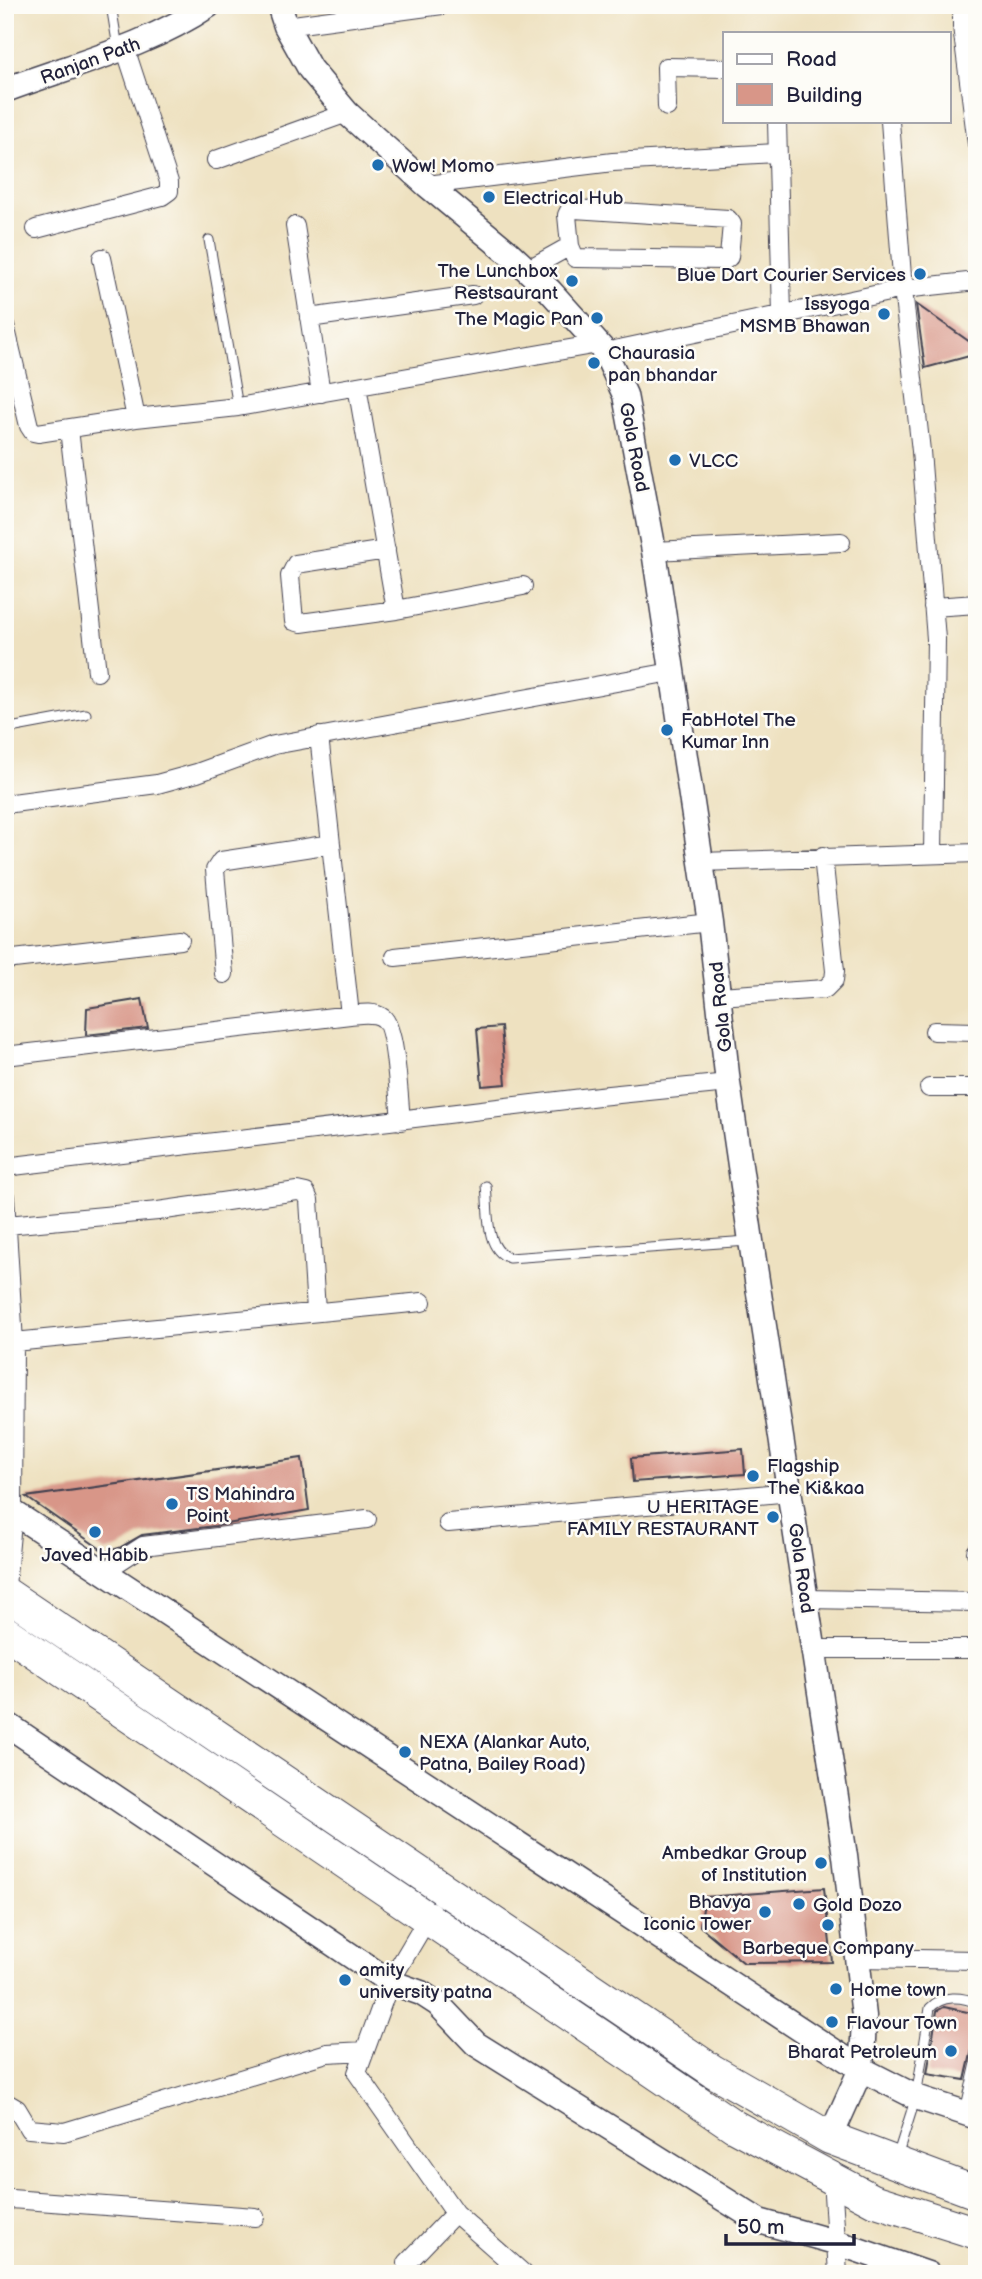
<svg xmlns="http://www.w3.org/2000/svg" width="982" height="2279" viewBox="0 0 982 2279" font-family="'Balsamiq Sans',sans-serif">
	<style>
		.building { fill: #d89688 }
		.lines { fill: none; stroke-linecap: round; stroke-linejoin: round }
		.lane-casing { stroke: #413f4f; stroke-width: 11 }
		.street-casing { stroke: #413f4f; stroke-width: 20 }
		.secondary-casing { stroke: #413f4f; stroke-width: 27 }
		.highway-casing { stroke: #413f4f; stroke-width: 34 }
		.lane { stroke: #fff; stroke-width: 9 }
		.street { stroke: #fff; stroke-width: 18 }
		.secondary { stroke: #fff; stroke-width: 24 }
		.highway { stroke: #fff; stroke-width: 32 }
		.poi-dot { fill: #1f6fb2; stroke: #fdfcf7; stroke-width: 2.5 }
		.labels { text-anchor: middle; stroke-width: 5; stroke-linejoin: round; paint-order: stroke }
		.street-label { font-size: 19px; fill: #22223b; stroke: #fdfcf7 }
		.poi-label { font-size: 19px; fill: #22223b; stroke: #fdfcf7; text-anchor: start }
	</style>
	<rect width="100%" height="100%" fill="#fdfcf7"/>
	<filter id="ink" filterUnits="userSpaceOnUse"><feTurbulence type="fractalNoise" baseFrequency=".0143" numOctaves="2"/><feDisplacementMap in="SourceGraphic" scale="14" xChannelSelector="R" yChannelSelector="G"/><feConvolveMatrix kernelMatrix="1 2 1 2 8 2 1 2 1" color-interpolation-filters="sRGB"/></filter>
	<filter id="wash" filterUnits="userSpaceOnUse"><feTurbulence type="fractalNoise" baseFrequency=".00686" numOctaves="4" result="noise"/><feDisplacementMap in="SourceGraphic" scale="28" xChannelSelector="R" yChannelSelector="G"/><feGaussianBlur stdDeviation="1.57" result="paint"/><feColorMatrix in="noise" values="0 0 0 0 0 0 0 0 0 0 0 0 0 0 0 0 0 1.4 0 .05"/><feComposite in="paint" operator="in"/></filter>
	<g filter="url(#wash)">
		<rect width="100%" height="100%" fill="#eee1c0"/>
		<g id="blocks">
			<path class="building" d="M 916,304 L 977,347 L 977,354 L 925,368 Z
				M 142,999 L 148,1028 L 86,1035 L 87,1008 Z
				M 501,1027 L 506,1084 L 482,1086 L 477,1029 Z
				M 743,1449 L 745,1474 L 633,1482 L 631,1458 Z
				M 302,1458 L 309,1510 L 215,1526 L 142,1535 L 119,1548 L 105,1552 L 26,1497 Z
				M 824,1888 L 832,1962 L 744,1963 L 700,1926 L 705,1897 Z
				M 944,2007 L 977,2014 L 977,2028 L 965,2080 L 927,2074 L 937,2011 Z"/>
		</g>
	</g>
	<g filter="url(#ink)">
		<use href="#blocks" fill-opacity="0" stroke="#413f4f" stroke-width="2"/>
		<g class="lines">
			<defs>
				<path id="lane" d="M 111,5 L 118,48
					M 209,240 L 238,407
					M 5,729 L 86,714
					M 486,1186 C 489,1209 484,1249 509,1258 L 748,1241
					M 965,2111 L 977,2059
					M 897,2157 L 916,2097 L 930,2008 C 942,1995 961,1996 977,2003"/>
				<path id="street" d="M 969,5 L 962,16 L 962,26 L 977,144
					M 286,26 L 442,5
					M 667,107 L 666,67 L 725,68
					M 777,121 L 782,315
					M 890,121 L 903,289 L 921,451 L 936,639 L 933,854
					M 216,160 L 347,113
					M 427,185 L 613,162 L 776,153
					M 574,209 L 728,219 L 732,224 L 729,257 L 725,260 L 575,258 L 570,246 L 567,215 L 569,211 Z
					M 295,226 L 321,393
					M 36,229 L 162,196 L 169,191 L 169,182 L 125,48
					M 102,258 L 136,418
					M 527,270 L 570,246
					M 309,318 L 473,295
					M 5,325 L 29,426 L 33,432 L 38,433 L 136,418 L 238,407 L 598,344
					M 605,352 L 903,289 L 977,281
					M 357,386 L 396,610
					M 69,429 L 97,672
					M 386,550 L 296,564 L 290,576 L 294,621 L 301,623 L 396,610 L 523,586
					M 654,551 L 841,542
					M 933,607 L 977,604
					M 319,736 L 350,1015
					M 5,804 L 157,784 L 197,773 L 274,745 L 671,672
					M 700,862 L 977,853
					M 395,957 L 710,922
					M 5,960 L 180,940
					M 224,974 L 215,870 L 221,861 L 331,844
					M 719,996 L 825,989 L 834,980 L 835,971 L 823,856
					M 934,1031 L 977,1032
					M 5,1056 L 350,1015 C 360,1014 374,1011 383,1018 C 396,1027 399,1102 401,1121
					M 929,1088 L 977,1088
					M 5,1167 L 599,1096 L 728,1083
					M 5,1197 L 14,1342 L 13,1512 L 5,1597
					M 7,1225 L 158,1211 L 297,1191 L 306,1193 L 309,1200 L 316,1311
					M 14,1342 L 422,1302
					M 448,1523 L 791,1492
					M 976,1552 L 977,1552
					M 103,1572 L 143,1546 L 367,1519
					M 806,1599 L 977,1602
					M 814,1649 L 977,1649
					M 857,1958 L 977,1960
					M 5,2102 L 17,2109 L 29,2129 L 64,2132 L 327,2053 L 365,2051
					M 832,2178 L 838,2274
					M 5,2203 L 11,2199 L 255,2217
					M 455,2213 L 524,2274
					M 408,2274 L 407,2263 L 455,2213 L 357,2073 L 390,1982 L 432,1911"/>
				<path id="secondary" d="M 279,5 L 286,26 L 310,69 L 347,113 L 427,185 L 509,253 L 550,291 L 605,352 L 625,395 L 654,551 L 710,922 L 728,1083 L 751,1241 L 845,1856 L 864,2016 L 863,2040 L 861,2069 L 830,2138
					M 5,90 C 74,64 147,47 209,5
					M 5,1507 L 861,2069 L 916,2097 L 977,2117
					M 5,1723 L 390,1982 L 421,1993 L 438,2004 L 476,2044 L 759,2221 L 835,2242 L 928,2274"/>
				<path id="highway" d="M 5,1593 L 713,2071 L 830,2138 L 977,2193
					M 5,1632 L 734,2126 L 873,2200 L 977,2233"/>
			</defs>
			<use href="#lane" class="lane-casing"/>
			<use href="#street" class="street-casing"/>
			<use href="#secondary" class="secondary-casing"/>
			<use href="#highway" class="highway-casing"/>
			<use href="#lane" class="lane"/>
			<use href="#street" class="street"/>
			<use href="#secondary" class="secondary"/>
			<use href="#highway" class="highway"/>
		</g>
	</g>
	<g class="poi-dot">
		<circle cx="378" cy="165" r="7"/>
		<circle cx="489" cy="197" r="7"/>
		<circle cx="920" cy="274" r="7"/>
		<circle cx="572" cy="281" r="7"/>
		<circle cx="884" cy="314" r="7"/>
		<circle cx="597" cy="318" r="7"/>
		<circle cx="594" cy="363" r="7"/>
		<circle cx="675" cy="460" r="7"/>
		<circle cx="667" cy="730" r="7"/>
		<circle cx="753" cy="1476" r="7"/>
		<circle cx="172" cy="1504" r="7"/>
		<circle cx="773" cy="1517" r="7"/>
		<circle cx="95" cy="1532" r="7"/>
		<circle cx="405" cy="1752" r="7"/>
		<circle cx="821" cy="1863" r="7"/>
		<circle cx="799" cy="1904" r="7"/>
		<circle cx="765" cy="1912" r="7"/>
		<circle cx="828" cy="1925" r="7"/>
		<circle cx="345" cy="1980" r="7"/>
		<circle cx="836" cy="1989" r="7"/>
		<circle cx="832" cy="2022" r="7"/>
		<circle cx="951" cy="2051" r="7"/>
	</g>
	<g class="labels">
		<g class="street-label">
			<text transform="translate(90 60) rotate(-20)" y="7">Ranjan Path</text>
			<text transform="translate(635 447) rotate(79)" y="7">Gola Road</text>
			<text transform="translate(720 1007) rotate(-96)" y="7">Gola Road</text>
			<text transform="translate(802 1568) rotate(82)" y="7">Gola Road</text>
		</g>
		<g class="poi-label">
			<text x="392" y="172">Wow! Momo</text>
			<text x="503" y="204">Electrical Hub</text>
			<text x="558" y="277" text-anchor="end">The Lunchbox<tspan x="558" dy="22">Restsaurant</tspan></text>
			<text x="906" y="281" text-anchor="end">Blue Dart Courier Services</text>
			<text x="870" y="310" text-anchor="end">Issyoga<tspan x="870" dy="22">MSMB Bhawan</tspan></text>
			<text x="583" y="325" text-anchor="end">The Magic Pan</text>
			<text x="608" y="359">Chaurasia<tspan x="608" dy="22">pan bhandar</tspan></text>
			<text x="689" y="467">VLCC</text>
			<text x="681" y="726">FabHotel The<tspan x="681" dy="22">Kumar Inn</tspan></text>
			<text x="767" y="1472">Flagship<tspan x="767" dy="22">The Ki&amp;kaa</tspan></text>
			<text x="186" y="1500">TS Mahindra<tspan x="186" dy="22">Point</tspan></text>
			<text x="759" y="1513" text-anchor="end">U HERITAGE<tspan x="759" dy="22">FAMILY RESTAURANT</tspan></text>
			<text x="95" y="1561" text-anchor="middle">Javed Habib</text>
			<text x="419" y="1748">NEXA (Alankar Auto,<tspan x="419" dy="22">Patna, Bailey Road)</tspan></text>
			<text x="807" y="1859" text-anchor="end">Ambedkar Group<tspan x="807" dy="22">of Institution</tspan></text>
			<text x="751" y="1908" text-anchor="end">Bhavya<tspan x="751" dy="22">Iconic Tower</tspan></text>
			<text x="813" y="1911">Gold Dozo</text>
			<text x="828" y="1954" text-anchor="middle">Barbeque Company</text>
			<text x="359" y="1976">amity<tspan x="359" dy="22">university patna</tspan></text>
			<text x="850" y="1996">Home town</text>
			<text x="846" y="2029">Flavour Town</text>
			<text x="937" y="2058" text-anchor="end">Bharat Petroleum</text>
		</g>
	</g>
	<rect width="982" height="2279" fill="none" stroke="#fdfcf7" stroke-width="28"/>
	<rect x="723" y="32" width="228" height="91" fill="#fdfcf7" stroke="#a5a5ac" stroke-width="2"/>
	<rect x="737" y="54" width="35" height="10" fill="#ffffff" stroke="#a5a5ac" stroke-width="2"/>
	<text x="786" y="66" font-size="21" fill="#22223b">Road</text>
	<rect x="737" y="84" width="35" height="21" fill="#d89688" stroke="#a5a5ac" stroke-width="2"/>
	<text x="786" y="102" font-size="21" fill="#22223b">Building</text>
	<path d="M726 2234v10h128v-10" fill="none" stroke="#22223b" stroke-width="3.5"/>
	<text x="737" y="2234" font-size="21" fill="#22223b" stroke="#fdfcf7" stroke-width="5" paint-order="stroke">50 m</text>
</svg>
